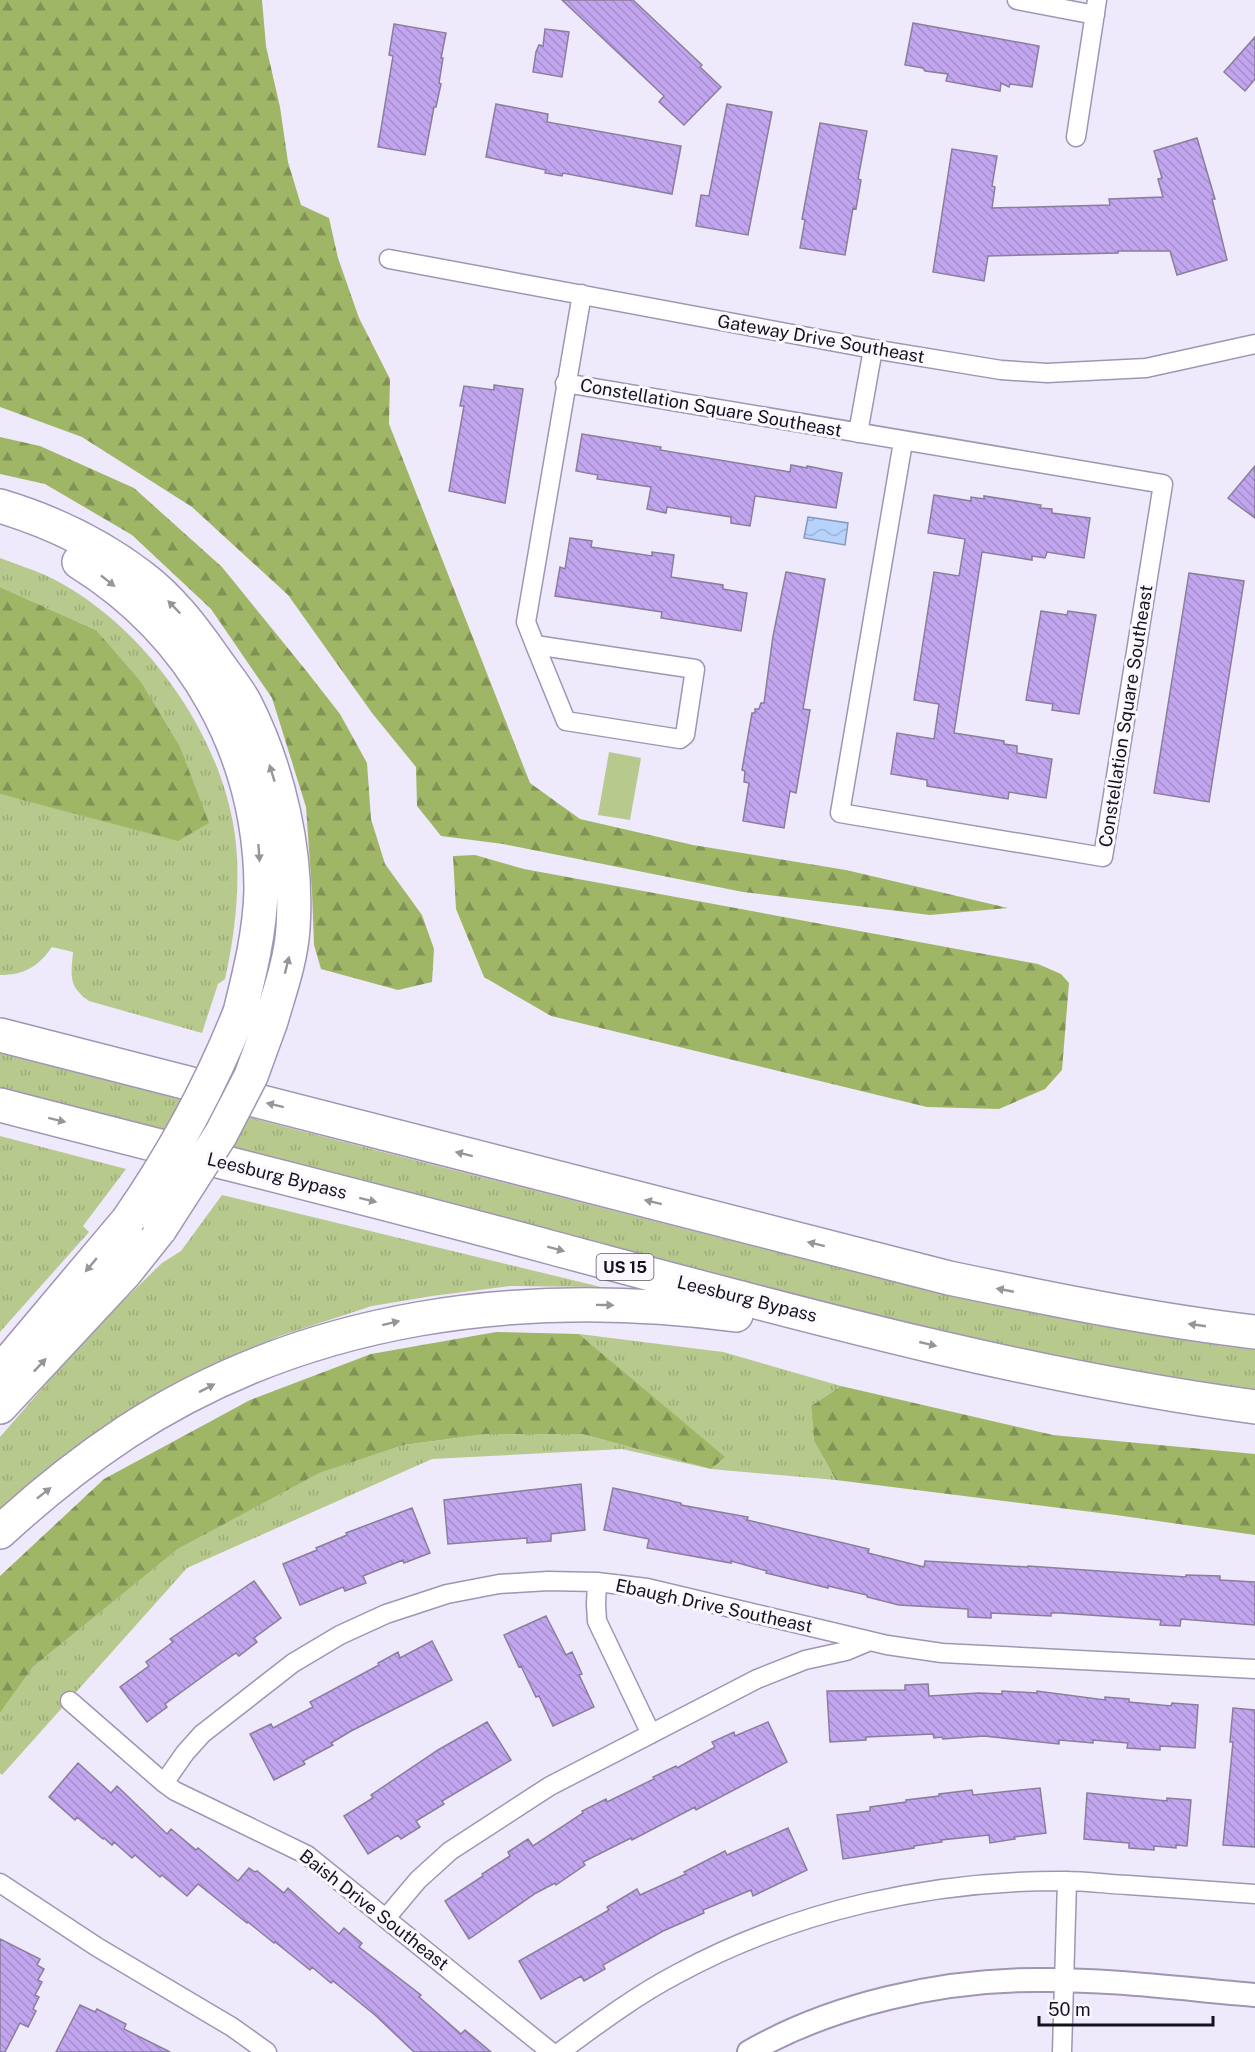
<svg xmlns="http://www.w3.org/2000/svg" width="1255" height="2052" viewBox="0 0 1255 2052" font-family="'Public Sans',sans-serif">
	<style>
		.grass { fill: url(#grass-tufts) }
		.forest { fill: url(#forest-firs) }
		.garden { fill: #b7c98d }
		.water { fill: url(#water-waves); stroke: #8799b9; stroke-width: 1.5 }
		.building { fill: url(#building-back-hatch); stroke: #897e9b; stroke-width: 1.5 }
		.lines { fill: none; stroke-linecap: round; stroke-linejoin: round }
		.minor-casing { stroke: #a095b3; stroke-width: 21 }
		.tertiary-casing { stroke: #a095b3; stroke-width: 26 }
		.motorway-casing { stroke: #a095b3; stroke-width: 36 }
		.minor { stroke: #fff; stroke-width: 18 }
		.tertiary { stroke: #fff; stroke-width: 22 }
		.motorway { stroke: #fff; stroke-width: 33 }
		.motorway-bridge-casing { stroke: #a095b3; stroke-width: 36; stroke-linecap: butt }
		.motorway-bridge { stroke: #fff; stroke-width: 33 }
		.oneway { fill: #97959a }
		.labels { text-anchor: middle; stroke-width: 6; stroke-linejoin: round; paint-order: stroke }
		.shield { fill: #fbf8ff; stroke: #5b5862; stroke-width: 1.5 }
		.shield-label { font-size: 16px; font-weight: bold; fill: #17131e }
		.street-label { font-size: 18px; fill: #17131e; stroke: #fbf8ff }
	</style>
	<defs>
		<pattern id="grass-tufts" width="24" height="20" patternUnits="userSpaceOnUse" patternTransform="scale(1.5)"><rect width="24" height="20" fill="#b7c98d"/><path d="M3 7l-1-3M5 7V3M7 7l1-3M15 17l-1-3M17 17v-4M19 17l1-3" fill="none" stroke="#9dac79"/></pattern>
		<pattern id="forest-firs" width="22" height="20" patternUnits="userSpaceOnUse" patternTransform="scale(1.5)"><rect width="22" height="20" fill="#a0b667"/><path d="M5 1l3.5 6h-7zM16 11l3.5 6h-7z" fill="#819354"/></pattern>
		<pattern id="water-waves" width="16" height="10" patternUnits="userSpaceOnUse" patternTransform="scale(1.5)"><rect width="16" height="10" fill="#b7d3fc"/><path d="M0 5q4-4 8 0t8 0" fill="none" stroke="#9db4d8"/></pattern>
		<pattern id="building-back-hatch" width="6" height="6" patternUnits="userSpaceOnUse" patternTransform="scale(1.5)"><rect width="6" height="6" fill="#c2a5ef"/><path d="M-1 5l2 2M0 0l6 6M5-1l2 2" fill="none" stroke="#a68dcc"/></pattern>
	</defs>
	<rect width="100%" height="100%" fill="#efe9fc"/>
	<path class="grass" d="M 0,558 C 15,564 32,569 47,576 C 146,623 232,746 237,857 C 239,898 234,939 225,979 L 218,984 L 202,1033 L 89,1001 C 68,986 71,976 73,952 L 52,947 C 38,967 24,975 0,975 L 0,794 L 38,803 L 96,630 L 0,587 Z
		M 0,1053 C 228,1112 456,1171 685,1229 C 873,1276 1062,1326 1255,1350 L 1255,1392 L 1201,1385 L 962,1338 L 0,1093 Z
		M 0,1136 L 126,1169 L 83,1226 L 89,1232 L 0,1332 Z
		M 222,1195 L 601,1287 L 510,1286 L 432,1296 L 372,1306 L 280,1336 L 214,1365 L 144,1403 L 0,1518 L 0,1437 L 94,1329 L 162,1263 L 181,1251 Z
		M 579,1334 L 723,1352 L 841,1386 L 811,1406 L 814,1441 L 836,1480 L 711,1469 L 622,1449 L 432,1459 L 187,1568 L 2,1775 L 0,1773 L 0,1713 L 33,1667 L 178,1549 L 318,1473 L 404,1445 L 486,1434 L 582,1434 L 711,1469 L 724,1457 Z"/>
	<path class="forest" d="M 0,0 L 262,0 L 266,46 L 280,107 L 288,162 L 301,205 L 329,218 L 338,258 L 359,318 L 390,379 L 389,424 L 530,783 L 580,819 L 693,845 L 846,870 L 1008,908 L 930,915 L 743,892 L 503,844 L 441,836 L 417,806 L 416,767 L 372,713 L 288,595 L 192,507 L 82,437 L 0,407 Z
		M 0,437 L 40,446 L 134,488 L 222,567 L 308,673 L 340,714 L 367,763 L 371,819 L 385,864 L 422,915 L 434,949 L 432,982 L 398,990 L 321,969 L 314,945 L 312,892 L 306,807 L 272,698 L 211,609 L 132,535 L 45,484 L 0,474 Z
		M 0,587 L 96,630 L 141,682 L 180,747 L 209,823 L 178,841 L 0,794 Z
		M 475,855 L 524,869 L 1038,964 L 1061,974 L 1069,983 L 1062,1070 L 1045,1089 L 999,1109 L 927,1107 L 551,1016 L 484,977 L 456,909 L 453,856 Z
		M 496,1332 L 579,1334 L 725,1457 L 711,1469 L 582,1434 L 486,1434 L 404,1445 L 319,1473 L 178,1549 L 33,1667 L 0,1713 L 0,1576 L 104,1479 L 250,1400 L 371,1354 Z
		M 841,1386 L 1053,1435 L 1255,1454 L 1255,1535 L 1116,1515 L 836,1480 L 814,1441 L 811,1406 Z"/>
	<path class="garden" d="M 609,752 L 641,758 L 630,820 L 598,815 Z"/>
	<path class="water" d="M 808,517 L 848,523 L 845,545 L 804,538 Z"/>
	<path class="building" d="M 562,0 L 633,0 L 702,65 L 700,67 L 721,87 L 684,125 L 659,102 L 664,96 Z
		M 913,23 L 1039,46 L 1032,87 L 1010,84 L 1009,87 L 1001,83 L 1000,91 L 946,81 L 948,74 L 925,71 L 923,68 L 905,65 Z
		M 394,24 L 446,33 L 441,58 L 443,58 L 439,83 L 441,84 L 436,107 L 434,107 L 425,155 L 378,147 L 393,56 L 389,55 Z
		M 545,29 L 569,32 L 562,77 L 533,72 L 536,52 L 539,45 L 543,46 Z
		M 1255,37 L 1255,79 L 1245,91 L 1224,72 Z
		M 496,104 L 548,114 L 547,122 L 681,146 L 672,194 L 563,173 L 562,176 L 545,173 L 546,170 L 486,157 Z
		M 727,104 L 772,112 L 748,235 L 696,226 L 701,195 L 709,196 Z
		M 820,123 L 867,131 L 858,179 L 861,180 L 856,209 L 853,208 L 845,255 L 800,248 L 805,220 L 802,219 Z
		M 1197,138 L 1215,199 L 1212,199 L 1227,260 L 1177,275 L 1170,251 L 1118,251 L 1118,253 L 988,256 L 984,281 L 933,272 L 952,149 L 997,156 L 992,186 L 995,187 L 992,208 L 1110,205 L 1109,199 L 1163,197 L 1158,179 L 1162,178 L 1154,151 Z
		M 494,385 L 523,389 L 505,503 L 449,491 L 464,406 L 460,406 L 464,386 L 494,390 Z
		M 582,434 L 661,447 L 660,450 L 790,472 L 791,465 L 807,468 L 807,466 L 842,473 L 836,508 L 755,496 L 750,526 L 731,523 L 731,517 L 667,507 L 666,513 L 647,509 L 651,487 L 597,479 L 598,475 L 576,471 Z
		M 1255,466 L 1255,518 L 1228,498 Z
		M 934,495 L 971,501 L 971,497 L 984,499 L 984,496 L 1041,505 L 1040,508 L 1052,509 L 1052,513 L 1090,518 L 1084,558 L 1047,552 L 1045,558 L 1032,556 L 1032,560 L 982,552 L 954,733 L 1004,741 L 1004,744 L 1017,746 L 1017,753 L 1052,759 L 1046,798 L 1009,792 L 1008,799 L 927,786 L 927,780 L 891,774 L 897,733 L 934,739 L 939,704 L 914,700 L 934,572 L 959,576 L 965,539 L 928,533 Z
		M 570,538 L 592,541 L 591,547 L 652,556 L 652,552 L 674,555 L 671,577 L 723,585 L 723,589 L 747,593 L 741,631 L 661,618 L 662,612 L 555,596 L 560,567 L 565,569 Z
		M 786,572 L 825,579 L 803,709 L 810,710 L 796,793 L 790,791 L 784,828 L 743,821 L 749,783 L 744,782 L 745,771 L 742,770 L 752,713 L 755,713 L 755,709 L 759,709 L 761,703 L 764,703 L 773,636 Z
		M 1189,573 L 1244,581 L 1209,802 L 1154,793 Z
		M 1041,611 L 1067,615 L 1068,611 L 1096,615 L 1079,714 L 1052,710 L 1053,704 L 1026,700 Z
		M 581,1484 L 585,1530 L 551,1534 L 551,1541 L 527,1543 L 527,1538 L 448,1544 L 444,1500 Z
		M 613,1488 L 681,1503 L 681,1505 L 748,1517 L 747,1520 L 869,1549 L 868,1553 L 924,1567 L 925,1561 L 1027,1567 L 1028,1566 L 1186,1577 L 1186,1575 L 1220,1576 L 1220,1580 L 1255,1582 L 1255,1625 L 1181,1619 L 1180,1626 L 1160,1625 L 1161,1620 L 1060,1613 L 1051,1613 L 1051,1616 L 991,1613 L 991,1618 L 968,1617 L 968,1609 L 899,1605 L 867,1597 L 867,1595 L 828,1586 L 828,1588 L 766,1573 L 767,1571 L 731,1561 L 731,1563 L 647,1548 L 649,1539 L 604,1530 Z
		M 412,1508 L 430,1553 L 404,1563 L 403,1560 L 363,1576 L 366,1583 L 345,1591 L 343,1587 L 300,1605 L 283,1564 L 317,1550 L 316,1548 L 347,1535 L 346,1533 Z
		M 254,1581 L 281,1618 L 254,1638 L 257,1642 L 239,1656 L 236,1653 L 220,1664 L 165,1704 L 167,1707 L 147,1722 L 120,1687 L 149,1666 L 146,1662 L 173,1642 L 170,1639 Z
		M 546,1616 L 566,1655 L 572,1652 L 582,1674 L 579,1675 L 594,1707 L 553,1726 L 539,1696 L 536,1697 L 521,1666 L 519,1667 L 504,1635 Z
		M 432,1641 L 452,1680 L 351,1731 L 331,1743 L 333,1745 L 303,1761 L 305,1764 L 274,1780 L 250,1734 L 271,1724 L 273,1728 L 313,1707 L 310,1702 L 379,1665 L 378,1663 L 398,1652 L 400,1658 Z
		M 928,1684 L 929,1696 L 979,1693 L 1002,1694 L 1002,1691 L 1037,1693 L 1037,1691 L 1105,1700 L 1105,1697 L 1129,1699 L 1129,1702 L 1171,1706 L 1172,1703 L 1198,1705 L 1195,1748 L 1160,1746 L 1160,1750 L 1127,1748 L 1128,1743 L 1093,1740 L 1093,1743 L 1059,1740 L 1059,1744 L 984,1736 L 943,1739 L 942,1737 L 934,1738 L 933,1734 L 866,1737 L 866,1740 L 830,1742 L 827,1691 L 905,1690 L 905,1685 Z
		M 1233,1708 L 1255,1710 L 1255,1847 L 1223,1845 L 1233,1742 L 1230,1742 Z
		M 487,1722 L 511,1760 L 442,1801 L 444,1804 L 416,1821 L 420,1827 L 401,1839 L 398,1835 L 368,1854 L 344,1816 L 373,1798 L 371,1795 L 438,1750 Z
		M 768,1722 L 787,1762 L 696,1810 L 695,1807 L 632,1840 L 631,1838 L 583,1862 L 585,1865 L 556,1885 L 555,1883 L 536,1893 L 469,1939 L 445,1901 L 483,1876 L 482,1874 L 510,1856 L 508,1852 L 528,1839 L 533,1846 L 583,1813 L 582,1811 L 606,1799 L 607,1802 L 654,1779 L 653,1777 L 676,1766 L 677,1768 L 715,1747 L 712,1742 L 734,1732 L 735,1736 Z
		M 78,1763 L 111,1793 L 117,1786 L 167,1834 L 171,1829 L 196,1850 L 198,1848 L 238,1881 L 249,1868 L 255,1872 L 257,1871 L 284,1893 L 288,1888 L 339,1934 L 344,1928 L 362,1943 L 359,1947 L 421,1995 L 419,1997 L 461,2034 L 465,2030 L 491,2052 L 414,2052 L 375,2015 L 333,1981 L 331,1983 L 312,1967 L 310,1970 L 275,1942 L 274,1943 L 248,1922 L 247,1923 L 198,1884 L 187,1896 L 162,1875 L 160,1877 L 135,1855 L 132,1858 L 114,1842 L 112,1845 L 104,1838 L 103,1839 L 77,1817 L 75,1820 L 49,1797 Z
		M 1040,1788 L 1046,1833 L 1014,1837 L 1015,1839 L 990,1843 L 989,1835 L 941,1840 L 942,1842 L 914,1846 L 914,1848 L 843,1859 L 837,1815 L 870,1811 L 870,1807 L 906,1802 L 906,1800 L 939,1796 L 939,1794 L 972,1790 L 973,1795 Z
		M 1087,1793 L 1167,1801 L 1167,1798 L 1191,1800 L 1187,1846 L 1176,1845 L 1176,1848 L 1154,1846 L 1154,1850 L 1129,1848 L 1129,1843 L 1084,1839 Z
		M 788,1828 L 807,1870 L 753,1896 L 751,1890 L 703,1910 L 704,1913 L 663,1931 L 603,1965 L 605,1969 L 584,1981 L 581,1976 L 541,1999 L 519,1961 L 609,1910 L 607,1907 L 637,1889 L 640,1895 L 686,1874 L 684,1872 L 725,1851 L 727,1855 Z
		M 0,1939 L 40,1959 L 37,1965 L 44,1969 L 38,1980 L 42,1982 L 35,1995 L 39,1997 L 33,2009 L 36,2011 L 28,2027 L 20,2023 L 5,2052 L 0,2052 Z
		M 80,2005 L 95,2012 L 97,2009 L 126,2024 L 124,2029 L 170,2052 L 56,2052 Z"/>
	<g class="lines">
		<defs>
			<path id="minor" d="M 1017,0 L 1095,15
				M 1076,137 L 1097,0
				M 389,259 L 873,349 L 1001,370 L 1047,373 L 1146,368 L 1255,344
				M 565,383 C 764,417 963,452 1163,484 L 1103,857 L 840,813 L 903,442
				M 858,433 L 873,349
				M 535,645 L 695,669 L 685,735 L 680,739 L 566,721 Z
				M 535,645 L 526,622 L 582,294
				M 597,1582 L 596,1604 L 597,1621 L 651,1734
				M 70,1701 L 164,1783 L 175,1791 L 307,1855 L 551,2052
				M 164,1783 L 185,1753 L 202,1734 L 293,1663 L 340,1635 L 386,1614 L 447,1594 L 499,1584 L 548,1581 L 597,1582 L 647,1588 L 887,1645 L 942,1653 L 1255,1669
				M 0,1883 L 97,1947 L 232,2027 L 267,2052
				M 386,1918 L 418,1880 L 450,1851 L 550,1786 L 757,1679 L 805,1660 L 846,1651 L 870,1641
				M 560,2052 C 598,2024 635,1996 677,1974 C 795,1910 932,1880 1065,1881 C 1086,1881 1107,1884 1128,1885 C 1171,1888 1213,1891 1255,1894
				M 1062,2052 L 1067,1881"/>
			<path id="tertiary" d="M 749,2052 C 833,2004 941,1980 1037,1980 C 1110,1979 1183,1989 1255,1995"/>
			<path id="motorway" d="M 0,506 C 50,521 100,545 142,577 C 171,599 193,628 214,658 C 224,673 237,688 245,703 C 279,770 298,853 293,928 C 291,960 280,990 271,1021
				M 79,562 C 194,634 261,754 261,890 C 260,932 250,972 240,1012
				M 0,1035 L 949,1278 C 1050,1299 1152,1320 1255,1332
				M 0,1105 C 184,1153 369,1198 553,1248 C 785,1310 1017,1375 1255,1407
				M 0,1372 L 128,1220
				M 0,1407 L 125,1273 L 160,1229
				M 0,1532 C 39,1496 80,1463 125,1433 C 306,1314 525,1287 736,1315"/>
		</defs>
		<use href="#minor" class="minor-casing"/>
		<use href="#tertiary" class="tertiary-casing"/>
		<use href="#motorway" class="motorway-casing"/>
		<use href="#minor" class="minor"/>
		<use href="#tertiary" class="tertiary"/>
		<use href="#motorway" class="motorway"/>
		<defs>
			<path id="motorway-bridge" d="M 128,1220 C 173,1155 211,1085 240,1012
				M 160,1229 L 221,1134 L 251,1076 L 271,1021"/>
		</defs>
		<use href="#motorway-bridge" class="motorway-bridge-casing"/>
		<use href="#motorway-bridge" class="motorway-bridge"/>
	</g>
	<defs><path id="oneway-solid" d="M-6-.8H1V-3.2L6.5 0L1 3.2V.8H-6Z" transform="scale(1.5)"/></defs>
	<g class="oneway">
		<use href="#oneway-solid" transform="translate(108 581) rotate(38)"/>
		<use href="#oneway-solid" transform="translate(174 607) rotate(-134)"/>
		<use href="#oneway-solid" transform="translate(272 773) rotate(-107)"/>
		<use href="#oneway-solid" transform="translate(259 853) rotate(86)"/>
		<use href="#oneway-solid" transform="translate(287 965) rotate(-76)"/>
		<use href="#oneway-solid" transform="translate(275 1105) rotate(-166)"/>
		<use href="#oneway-solid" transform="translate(57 1120) rotate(14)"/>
		<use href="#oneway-solid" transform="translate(464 1154) rotate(-166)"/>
		<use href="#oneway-solid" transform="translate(368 1200) rotate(14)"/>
		<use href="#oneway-solid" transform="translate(653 1202) rotate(-166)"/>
		<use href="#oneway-solid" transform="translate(816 1244) rotate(-166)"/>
		<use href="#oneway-solid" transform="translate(556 1249) rotate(15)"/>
		<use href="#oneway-solid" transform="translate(91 1265) rotate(130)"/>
		<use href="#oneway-solid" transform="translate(1005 1290) rotate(-169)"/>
		<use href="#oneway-solid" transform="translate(605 1305) rotate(1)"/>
		<use href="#oneway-solid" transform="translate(391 1323) rotate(-14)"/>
		<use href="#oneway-solid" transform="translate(1197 1325) rotate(-172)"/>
		<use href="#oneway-solid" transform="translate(928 1344) rotate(13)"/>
		<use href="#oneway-solid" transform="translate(40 1365) rotate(-47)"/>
		<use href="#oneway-solid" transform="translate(207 1388) rotate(-27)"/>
		<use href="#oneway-solid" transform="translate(44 1493) rotate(-38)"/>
	</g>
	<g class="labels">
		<rect class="shield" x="596.5" y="1254" width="57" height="26" rx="4.5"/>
		<g class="shield-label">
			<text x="625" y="1273">US 15</text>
		</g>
		<g class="street-label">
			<text transform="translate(821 339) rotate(10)" y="6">Gateway Drive Southeast</text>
			<text transform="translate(711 408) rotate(10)" y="6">Constellation Square Southeast</text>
			<text transform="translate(1126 716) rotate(-81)" y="6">Constellation Square Southeast</text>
			<text transform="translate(277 1176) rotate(14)" y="6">Leesburg Bypass</text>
			<text transform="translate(747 1299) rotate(14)" y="6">Leesburg Bypass</text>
			<text transform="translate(714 1606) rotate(12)" y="6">Ebaugh Drive Southeast</text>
			<text transform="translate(374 1910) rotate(38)" y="6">Baish Drive Southeast</text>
		</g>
	</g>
	<path d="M1039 2016v9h174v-9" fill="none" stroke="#17131e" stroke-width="3"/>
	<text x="1048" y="2016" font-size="18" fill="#17131e" stroke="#fbf8ff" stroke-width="4.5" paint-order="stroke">50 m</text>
</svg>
